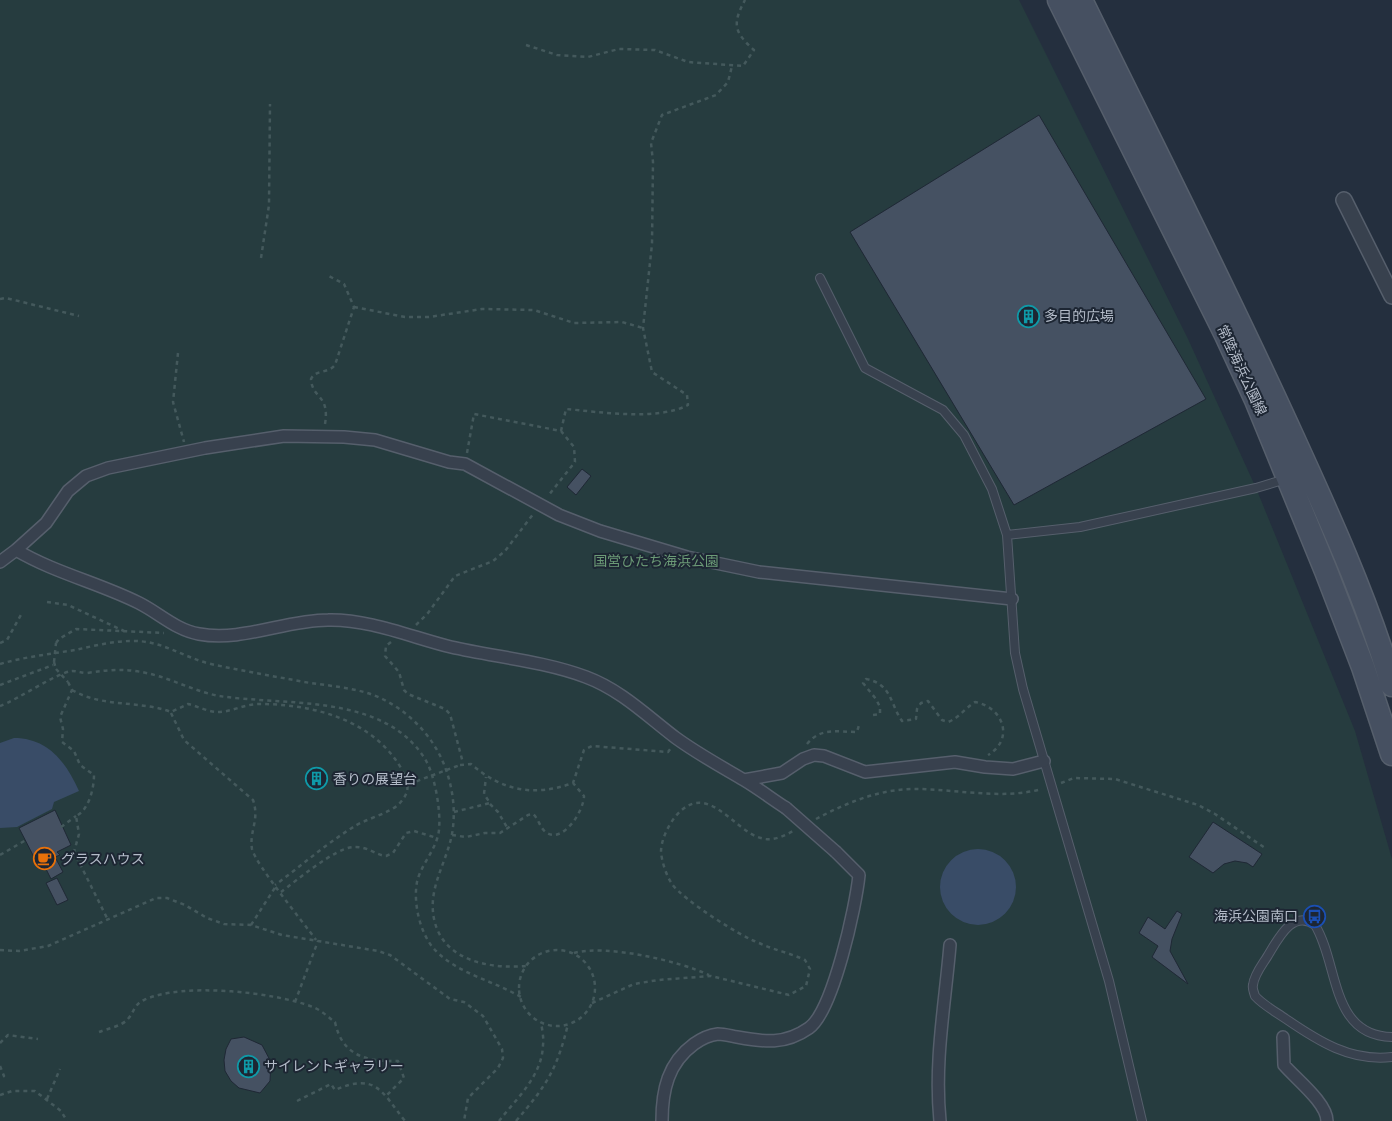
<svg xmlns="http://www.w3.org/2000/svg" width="1392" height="1121" viewBox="0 0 1392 1121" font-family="'Source Sans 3','Noto Sans JP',sans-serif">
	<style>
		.green { fill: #263c3f }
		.water { fill: #394c67 }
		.building { fill: #455162; stroke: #1f2835 }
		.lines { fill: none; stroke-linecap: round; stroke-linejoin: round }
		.service-casing { stroke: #565f6c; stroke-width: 10 }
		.pedestrian-casing { stroke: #565f6c; stroke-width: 14 }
		.minor-casing { stroke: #565f6c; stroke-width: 18 }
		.secondary-casing { stroke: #565f6c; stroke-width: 25 }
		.path { stroke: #44595c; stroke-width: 2.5; stroke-dasharray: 4 4; stroke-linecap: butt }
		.service { stroke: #38414e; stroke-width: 8 }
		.pedestrian { stroke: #38414e; stroke-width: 11 }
		.minor { stroke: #38414e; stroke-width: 15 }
		.secondary { stroke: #465061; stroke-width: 22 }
		.pedestrian-bridge-casing { stroke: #565f6c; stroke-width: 14; stroke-linecap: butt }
		.path-bridge { stroke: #44595c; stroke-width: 2.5; stroke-dasharray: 4 4; stroke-linecap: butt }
		.pedestrian-bridge { stroke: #38414e; stroke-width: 11 }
		.labels { text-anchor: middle; stroke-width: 4; stroke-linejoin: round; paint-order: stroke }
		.poi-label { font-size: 14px; fill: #b4bcc9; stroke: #1d2633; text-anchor: start }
		.street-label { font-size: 14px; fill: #b4bcc9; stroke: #1d2633 }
		.park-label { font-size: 14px; fill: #6b9a76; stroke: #1d2633 }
	</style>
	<rect width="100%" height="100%" fill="#242f3e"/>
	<path class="green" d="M 0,0 L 1019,0 L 1188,339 L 1256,488 L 1355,731 L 1392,859 L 1392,1121 L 0,1121 Z"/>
	<path class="water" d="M 14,738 C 48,738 66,762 79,791 L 54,802 L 52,809 L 17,827 L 0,828 L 0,743 Z
		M940 887a38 38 0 1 1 76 0a38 38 0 1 1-76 0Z"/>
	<path class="building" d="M 1039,115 L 1206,399 L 1014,505 L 850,232 Z
		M 582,469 L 591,476 L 576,495 L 567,487 Z
		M310 779a7 7 0 1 1 14 0a7 7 0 1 1-14 0Z
		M 55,810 L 71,845 L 57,852 L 60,855 L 55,857 L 63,872 L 51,879 L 42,861 L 37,863 L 19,828 Z
		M 1213,822 L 1262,854 L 1253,867 L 1247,863 L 1235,861 L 1224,864 L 1213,873 L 1189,857 Z
		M 57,878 L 68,900 L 57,905 L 46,883 Z
		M 1177,911 L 1182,914 L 1172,939 L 1170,951 L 1188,984 L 1152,957 L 1158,946 L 1139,933 L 1148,917 L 1165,929 Z
		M 244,1037 L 262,1045 L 271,1062 L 270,1081 L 260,1093 L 239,1088 L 231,1081 L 225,1071 L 224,1060 L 226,1049 L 231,1039 Z"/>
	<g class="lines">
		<defs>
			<path id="service" d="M 820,278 L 865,368 L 943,410 L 964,435 L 992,489 L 1007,535 L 1015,653 L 1023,689 L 1109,981 L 1142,1121
				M 1007,535 L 1080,527 L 1256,488 L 1286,479
				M 1392,1037 C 1330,1036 1339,964 1315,925 C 1292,908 1277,941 1267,957 C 1262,965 1254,975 1253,985 C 1252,989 1254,992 1255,996 C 1263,1005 1276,1012 1286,1019 C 1318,1041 1351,1062 1392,1057"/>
			<path id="pedestrian" d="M 16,550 L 46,523 L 68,491 L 86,476 L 108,468 L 205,448 L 284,436 L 344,437 L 375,440 L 449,462 L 465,464 L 559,515 L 600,531 L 687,557 L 759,572 L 1012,599
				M 0,562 L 16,550 C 55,573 99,583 139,603 C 159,613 176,630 199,634 C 242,642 285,620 328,620 C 369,619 411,637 451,647 C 495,657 543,661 586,677 C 621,690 647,716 676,738 C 698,754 722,767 744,780 C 759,789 772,799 786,808
				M 744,780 L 782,773 L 803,759 L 814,755 L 824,756 L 865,772 L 955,762 L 985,767 L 1013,769 L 1044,761
				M 1283,1037 L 1284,1065 C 1296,1079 1327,1103 1327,1121
				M 662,1121 C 662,1090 668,1063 694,1044 C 701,1039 709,1035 718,1034 C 724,1034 731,1036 737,1037 C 764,1042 785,1045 809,1028 C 833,1011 856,906 859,875 L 836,852
				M 940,1121 C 934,1062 945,1004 950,945"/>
			<path id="minor" d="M 1344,200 L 1392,296"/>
			<path id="secondary" d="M 1059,0 L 1226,335 L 1256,400 L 1326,571 L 1363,667 L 1392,754
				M 1081,0 C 1151,143 1223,284 1289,429 C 1327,512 1366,597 1392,685"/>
		</defs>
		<use href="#service" class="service-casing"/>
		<use href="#pedestrian" class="pedestrian-casing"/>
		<use href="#minor" class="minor-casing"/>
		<use href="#secondary" class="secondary-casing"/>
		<path class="path" d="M 526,45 L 557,55 L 588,57 L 619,49 L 655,50 L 688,62 L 743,66 L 754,50 C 734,32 732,24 745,0
			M 261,258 L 269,205 L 270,104
			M 0,299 L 6,298 L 79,316
			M 354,307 L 405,317 L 429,317 L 482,309 L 534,310 L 574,323 L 622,322 L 643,328
			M 178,353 L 173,402 L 184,442
			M 325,424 C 330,394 312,399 311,379 C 316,369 328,374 335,365 L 354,307 L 344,284 L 327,275
			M 561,431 L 566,409 C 600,412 658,421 688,405 L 687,395 L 652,372 L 643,328 L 652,244 L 653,162 L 651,143 L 662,115 L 716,95 L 728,82 L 732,66
			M 467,453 L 474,414 L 561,431 L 574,447 L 575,462 L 548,496
			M 47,602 L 68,605 L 124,631
			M 416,625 L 428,613 L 455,576 L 493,561 L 505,551 L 534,513
			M 391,642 L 386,646 L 385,656 L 399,672 L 404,690 L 408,694 L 445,709 L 450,714 L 463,763
			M 0,643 L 7,640 L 22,613
			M 56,643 L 59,639 L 76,629 L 164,633
			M 54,662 L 56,669
			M 0,664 C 24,657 50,654 75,650 C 93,646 113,641 131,641 C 162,640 182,657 211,664 C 242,671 273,676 304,682 C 324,685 345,687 364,692 C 400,702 432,732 445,767 C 453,788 456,812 452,834 C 446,865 426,890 435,923 C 446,962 492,969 526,966
			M 68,682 L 72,690 L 60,717 L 63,729 L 62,742 L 74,751 L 80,765 L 94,775 C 94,788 89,810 76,816 L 79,834 L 74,852 L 107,918
			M 0,685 L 53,665
			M 72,690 C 103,708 139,700 171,712 L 188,704 C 197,706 208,712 218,712 C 231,712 245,704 259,704 C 312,704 372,719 401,768 C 409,784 411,791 399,804 C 390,813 366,819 355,826 C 327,843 301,866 275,885
			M 0,706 C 17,700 58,672 72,671 C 77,671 81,673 87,673 C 113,669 131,668 158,676 C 178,682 198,692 219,696 C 285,706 384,693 425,759 C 435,775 441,811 439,830 C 437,849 421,864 417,882 C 413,903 420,934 435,950 C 458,974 492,980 521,997
			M 171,713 L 184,740 L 253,800 C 260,820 249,831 252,849 C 256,865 304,923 316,940
			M 873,715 L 880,714 L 880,707 L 876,699 L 863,683 L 866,679 C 892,684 890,704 902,721 L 916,719 L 917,709 L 921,703 L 928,701 L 942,720 L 948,722 C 959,718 964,709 975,702 C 1003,707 1015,739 988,755
			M 807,744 C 821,727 837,732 857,732 L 859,725
			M 460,765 L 471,764 C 502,791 534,797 573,783 L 584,750 L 592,746 L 668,752 L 671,748
			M 1061,783 L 1074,778 L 1115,779 L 1198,805 L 1215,814 L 1265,848
			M 490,804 L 498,812 L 508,829
			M 454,812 L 490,803 L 484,794 L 486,777
			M 816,819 C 846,803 879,789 915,789 C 955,789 1002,800 1042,789
			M 61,827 L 76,816
			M 452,835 L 466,837 L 485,833 L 500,833 L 528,815 L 533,814 C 539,819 540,829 547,833 C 564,843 584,810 584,796 L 573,783
			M 0,855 L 26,840
			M 281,892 C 296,881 335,848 353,847 C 368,846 375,855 386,856 L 393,853 L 406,833 L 414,831 L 437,838
			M 251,925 L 276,886
			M 0,950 L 19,951 L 48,946 L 156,898 L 167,898 L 185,905 L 207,918 L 224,924 L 251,925 L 282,935 L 378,951 L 390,955 L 450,999 L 464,1002 L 483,1016 L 502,1049 L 503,1058 L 498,1068 L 468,1098 L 464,1121
			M519 988a38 38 0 1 1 76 0a38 38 0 1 1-76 0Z
			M 574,953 C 606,944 679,961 709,975
			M 295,1002 L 318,941
			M 592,1003 L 634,984 L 658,980 L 711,976 L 789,995 L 806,986 L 810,969 L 805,960 C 790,953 774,950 759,943 C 740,936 683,900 672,884 C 666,875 662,862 661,852 C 661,840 668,826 675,817 C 707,778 733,831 761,838 C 772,842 784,836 793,831
			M 99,1032 C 107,1029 121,1026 127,1020 C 134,1013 134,1004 144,1000 C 182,982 274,992 313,1007 C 321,1010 328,1017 335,1022 C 342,1056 367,1062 398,1061 L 404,1078 L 387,1095
			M 0,1043 L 8,1035 L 38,1039
			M 0,1066 L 4,1076 L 0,1079
			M 0,1095 L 12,1091 L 35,1091 L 61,1111 L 67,1121
			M 47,1099 L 60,1069
			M 297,1101 L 331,1084 L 335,1090 C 376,1072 382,1092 405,1121
			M 499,1121 C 517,1098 542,1076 543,1045 C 544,1038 542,1029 541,1022
			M 516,1121 C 546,1086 557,1070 568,1024"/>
		<use href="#service" class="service"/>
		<use href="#pedestrian" class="pedestrian"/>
		<use href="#minor" class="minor"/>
		<use href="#secondary" class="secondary"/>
		<defs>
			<path id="pedestrian-bridge" d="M 786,808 L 836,852"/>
		</defs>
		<use href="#pedestrian-bridge" class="pedestrian-bridge-casing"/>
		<path class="path-bridge" d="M 54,662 L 56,643
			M 56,669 L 68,682
			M 409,784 L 460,765"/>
		<use href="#pedestrian-bridge" class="pedestrian-bridge"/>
	</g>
	<defs>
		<symbol id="building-ring" viewBox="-11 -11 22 22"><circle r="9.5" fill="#1d2633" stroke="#0f9aa8" stroke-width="1.5"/><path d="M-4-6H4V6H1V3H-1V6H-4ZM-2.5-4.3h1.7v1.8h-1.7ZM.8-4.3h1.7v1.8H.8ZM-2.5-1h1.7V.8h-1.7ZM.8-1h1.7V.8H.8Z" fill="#0f9aa8"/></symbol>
		<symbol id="cafe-ring" viewBox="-11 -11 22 22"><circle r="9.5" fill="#1d2633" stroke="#e8710a" stroke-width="1.5"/><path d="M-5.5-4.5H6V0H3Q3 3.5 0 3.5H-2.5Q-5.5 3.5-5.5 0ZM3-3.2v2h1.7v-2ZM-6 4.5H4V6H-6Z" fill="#e8710a"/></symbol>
		<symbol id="bus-ring" viewBox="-11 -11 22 22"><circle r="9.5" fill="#1d2633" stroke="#1a4fb4" stroke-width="1.5"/><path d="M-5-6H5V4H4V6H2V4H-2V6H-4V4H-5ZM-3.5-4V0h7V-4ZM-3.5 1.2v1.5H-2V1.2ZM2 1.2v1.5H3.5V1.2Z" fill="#1a4fb4"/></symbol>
	</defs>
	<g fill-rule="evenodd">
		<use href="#building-ring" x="1016" y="304" width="25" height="25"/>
		<use href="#building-ring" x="304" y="766" width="25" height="25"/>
		<use href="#cafe-ring" x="32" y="846" width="25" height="25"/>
		<use href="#bus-ring" x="1302" y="904" width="25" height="25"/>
		<use href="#building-ring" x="236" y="1054" width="25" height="25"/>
	</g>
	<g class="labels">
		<g class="poi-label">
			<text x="1044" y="321">多目的広場</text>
			<text x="333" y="784">香りの展望台</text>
			<text x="61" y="864">グラスハウス</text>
			<text x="1298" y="921" text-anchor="end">海浜公園南口</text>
			<text x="264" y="1071">サイレントギャラリー</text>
		</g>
		<g class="street-label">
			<text transform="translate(1242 370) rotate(65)" y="5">常陸海浜公園線</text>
		</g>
		<g class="park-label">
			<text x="656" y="566">国営ひたち海浜公園</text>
		</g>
	</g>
</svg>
